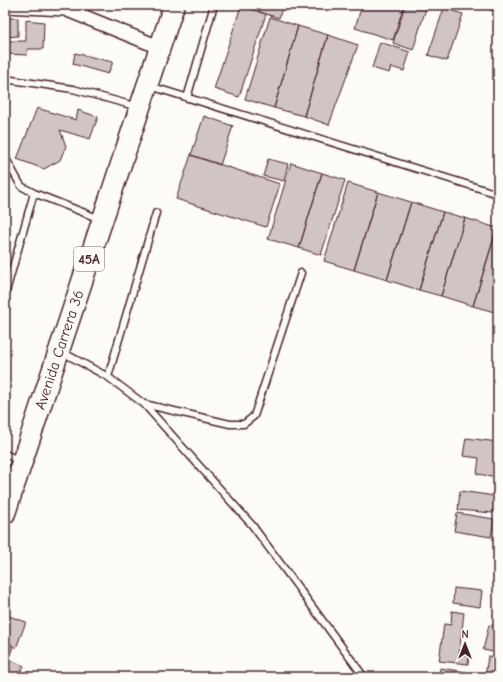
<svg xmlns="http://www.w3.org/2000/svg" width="503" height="682" viewBox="0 0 503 682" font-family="'Comic Neue',sans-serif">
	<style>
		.building { fill: #d0c5c4; stroke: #4a1f2b }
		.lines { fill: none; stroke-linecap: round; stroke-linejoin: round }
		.lane-casing { stroke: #4a1f2b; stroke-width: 9 }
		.street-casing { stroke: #4a1f2b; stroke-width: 16 }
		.primary-casing { stroke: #4a1f2b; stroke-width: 23 }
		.lane { stroke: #fdfcf7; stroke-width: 6 }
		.street { stroke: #fdfcf7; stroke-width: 13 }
		.primary { stroke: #fdfcf7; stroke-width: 20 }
		.labels { text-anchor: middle; stroke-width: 3; stroke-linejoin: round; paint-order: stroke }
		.shield { fill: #fdfcf7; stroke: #806168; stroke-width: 1 }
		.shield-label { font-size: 14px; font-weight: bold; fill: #4a1f2b }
		.street-label { font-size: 15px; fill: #4a1f2b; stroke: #fdfcf7 }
	</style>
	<rect width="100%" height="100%" fill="#fdfcf7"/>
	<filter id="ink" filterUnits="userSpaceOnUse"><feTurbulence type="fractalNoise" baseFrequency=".025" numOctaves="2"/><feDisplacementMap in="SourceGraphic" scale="8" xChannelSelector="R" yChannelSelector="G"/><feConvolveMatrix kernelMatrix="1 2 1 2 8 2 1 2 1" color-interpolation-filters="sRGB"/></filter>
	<g filter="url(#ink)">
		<path class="building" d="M 261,5 L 283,5 L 279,18 L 259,12 Z
			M 362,5 L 404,5 L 393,40 L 355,28 Z
			M 405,5 L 427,5 L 413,50 L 393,43 Z
			M 241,6 L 266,14 L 239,97 L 214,89 Z
			M 444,8 L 463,14 L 447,61 L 428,55 Z
			M 270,17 L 298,26 L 274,108 L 245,99 Z
			M 5,18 L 18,18 L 18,36 L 6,37 Z
			M 26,20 L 44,22 L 43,49 L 28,49 L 27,55 L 5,54 L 5,41 L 26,41 Z
			M 298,26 L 328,35 L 304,116 L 274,108 Z
			M 328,35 L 358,45 L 329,125 L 304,116 Z
			M 380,42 L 410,52 L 404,71 L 391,67 L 389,73 L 372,68 Z
			M 75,53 L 113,62 L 108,74 L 73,64 Z
			M 37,108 L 76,120 L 78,110 L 98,117 L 90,139 L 60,130 L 66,146 L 60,160 L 44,169 L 17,159 Z
			M 204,116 L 233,126 L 220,165 L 191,155 Z
			M 191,155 L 280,184 L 266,227 L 176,199 Z
			M 268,159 L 288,164 L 284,181 L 263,176 Z
			M 291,163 L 322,173 L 299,248 L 268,239 Z
			M 322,173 L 345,180 L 321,255 L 299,248 Z
			M 348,183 L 378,192 L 354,270 L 324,261 Z
			M 378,192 L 411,202 L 387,280 L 354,270 Z
			M 411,202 L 443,212 L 419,290 L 387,280 Z
			M 443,212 L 465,218 L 441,296 L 419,290 Z
			M 465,218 L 497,228 L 473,306 L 441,296 Z
			M 497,228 L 498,228 L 498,313 L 473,306 Z
			M 466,438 L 498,442 L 498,477 L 477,474 L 479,458 L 463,456 Z
			M 460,491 L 495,496 L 493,513 L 458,510 Z
			M 457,513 L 494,519 L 491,537 L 454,531 Z
			M 498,525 L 498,537 L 496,536 Z
			M 454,588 L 482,591 L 480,607 L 453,603 Z
			M 452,611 L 464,613 L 459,654 L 469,655 L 468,664 L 439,661 L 444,624 L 451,625 Z
			M 6,615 L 26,622 L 16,648 L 5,639 Z
			M 489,625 L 498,627 L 498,653 L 483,650 Z
			M 5,643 L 13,647 L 5,666 Z
			M 488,656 L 498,657 L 498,677 L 485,677 Z
			M 11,660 L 24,666 L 18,677 L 5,677 L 5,671 Z
			M 440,668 L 467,672 L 466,677 L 439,677 Z
			M 26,671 L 37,677 L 22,677 Z"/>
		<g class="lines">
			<defs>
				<path id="lane" d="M 488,5 L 498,8
					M 5,79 L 73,89 L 138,107
					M 150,86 L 498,194
					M 187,98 L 214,5
					M 5,157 L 21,186 L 34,193 L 100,219
					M 5,295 L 34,193
					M 62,352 L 108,377 L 144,404 L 252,525 L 364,677
					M 108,377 L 156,213
					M 144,404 L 230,424 L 244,424 L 254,416 L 301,273
					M 5,454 L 20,461"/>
				<path id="street" d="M 5,6 L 65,9 L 159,47"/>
				<g id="primary">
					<path id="s1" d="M 5,513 L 174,5"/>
				</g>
			</defs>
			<use href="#lane" class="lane-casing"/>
			<use href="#street" class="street-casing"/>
			<use href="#primary" class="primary-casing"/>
			<use href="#lane" class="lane"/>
			<use href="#street" class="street"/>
			<use href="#primary" class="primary"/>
		</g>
	</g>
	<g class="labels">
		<rect class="shield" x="74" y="247" width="30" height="24" rx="3"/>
		<g class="shield-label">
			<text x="89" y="264">45A</text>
		</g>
		<g class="street-label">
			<text dy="5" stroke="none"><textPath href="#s1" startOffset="172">Avenida Carrera 36</textPath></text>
		</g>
	</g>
	<rect width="503" height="682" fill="none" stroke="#fdfcf7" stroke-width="20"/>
	<rect x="10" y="10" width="483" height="662" fill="none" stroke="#4a1f2b" stroke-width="1.5" filter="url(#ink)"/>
	<g transform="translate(465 644)" stroke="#fdfcf7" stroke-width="3" paint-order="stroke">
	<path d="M0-3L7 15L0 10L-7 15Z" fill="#4a1f2b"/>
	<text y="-6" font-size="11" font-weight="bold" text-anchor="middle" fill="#4a1f2b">N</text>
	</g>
</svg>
